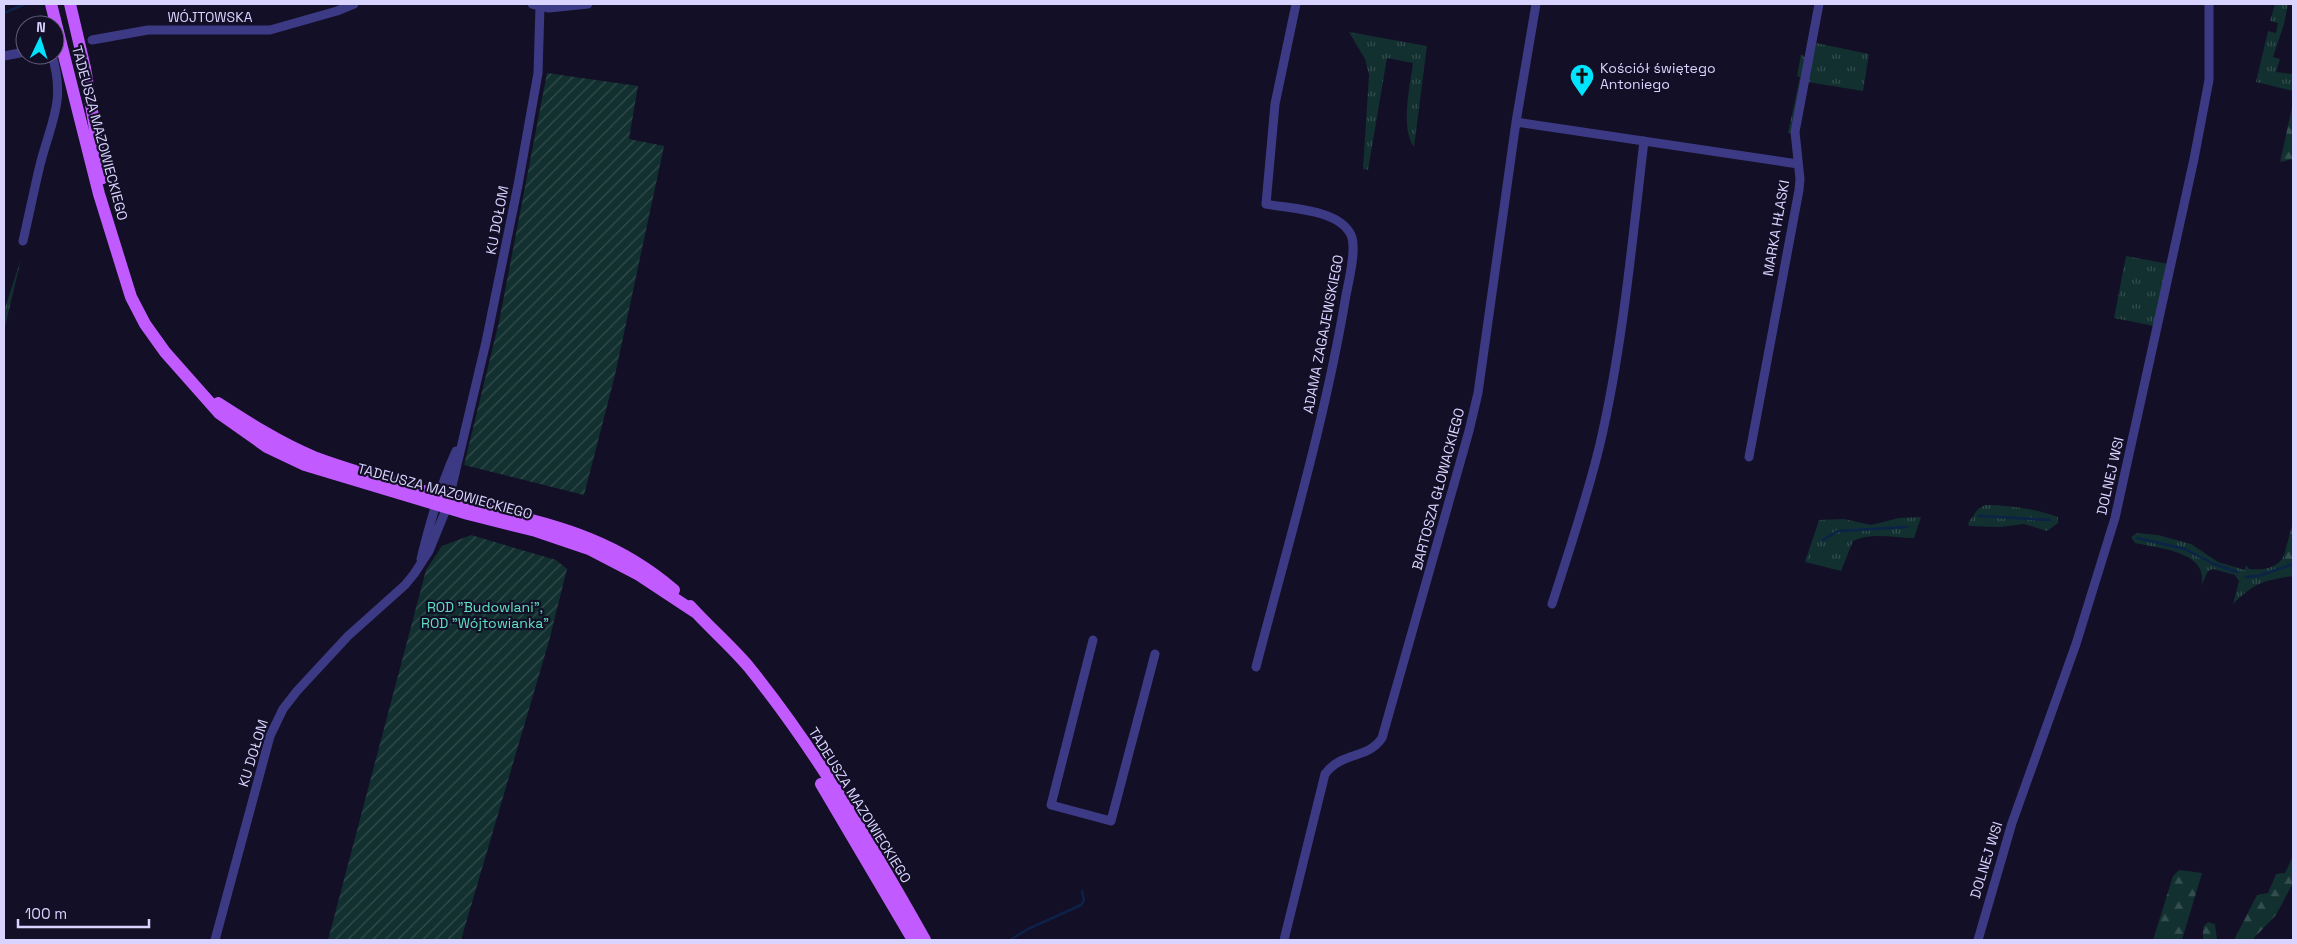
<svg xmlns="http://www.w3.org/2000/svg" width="2297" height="944" viewBox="0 0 2297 944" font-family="'Space Grotesk',sans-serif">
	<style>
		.grass { fill: url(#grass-tufts) }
		.forest { fill: url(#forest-firs) }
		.garden { fill: url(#garden-furrows) }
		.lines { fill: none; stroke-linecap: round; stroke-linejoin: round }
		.stream { stroke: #0c2248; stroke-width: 2.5 }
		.minor { stroke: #3d3a85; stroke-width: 9 }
		.primary { stroke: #c25bff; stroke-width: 12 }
		.labels { text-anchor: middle; stroke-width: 4.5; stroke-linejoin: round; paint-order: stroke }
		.street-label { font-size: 14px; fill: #d9d4ff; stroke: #130f26 }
		.poi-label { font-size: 14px; fill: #d9d4ff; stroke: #130f26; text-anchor: start }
		.park-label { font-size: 14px; fill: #5fe0c0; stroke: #130f26 }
	</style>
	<defs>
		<pattern id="grass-tufts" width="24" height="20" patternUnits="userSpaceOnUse" patternTransform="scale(1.25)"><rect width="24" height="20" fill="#12302f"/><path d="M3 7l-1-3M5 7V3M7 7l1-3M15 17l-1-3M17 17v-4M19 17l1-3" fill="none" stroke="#344d4e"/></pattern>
		<pattern id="forest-firs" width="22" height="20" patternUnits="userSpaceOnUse" patternTransform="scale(1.25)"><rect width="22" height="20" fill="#12302f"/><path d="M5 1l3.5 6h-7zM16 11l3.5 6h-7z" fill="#344d4e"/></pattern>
		<pattern id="garden-furrows" width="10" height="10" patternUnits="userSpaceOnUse" patternTransform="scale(1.25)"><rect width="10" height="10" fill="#12302f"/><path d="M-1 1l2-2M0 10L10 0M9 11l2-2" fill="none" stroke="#344d4e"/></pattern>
	</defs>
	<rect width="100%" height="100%" fill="#130f26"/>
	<path class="grass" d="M 2275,4 L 2288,4 L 2284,24 L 2273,57 L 2280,59 L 2276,72 L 2293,74 L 2293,91 L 2256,82 L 2268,31 L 2276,33 L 2278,23 L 2270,21 Z
		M 1349,32 L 1427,46 L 1414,147 C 1400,127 1410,87 1413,63 L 1387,58 L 1368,170 L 1363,169 L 1369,75 L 1365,59 Z
		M 1816,43 L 1869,54 L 1863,91 L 1808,82 Z
		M 1801,54 L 1805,58 L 1791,133 L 1788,133 L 1800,77 L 1797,76 Z
		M 2126,256 L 2169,264 L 2154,326 L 2114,318 Z
		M 21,259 L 4,331 L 4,311 Z
		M 1985,505 C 2009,505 2035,509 2058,517 L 2058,523 L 2047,531 L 2024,524 L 2000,527 L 1969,526 L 1968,523 L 1978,509 Z
		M 1921,517 L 1914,538 C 1894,538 1872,532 1853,541 L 1841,571 L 1805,562 L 1819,520 L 1844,519 L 1871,525 L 1899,518 Z
		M 2137,533 L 2158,535 L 2191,544 L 2218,562 L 2245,570 L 2246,565 L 2249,569 C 2263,570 2278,569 2284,555 L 2286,562 L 2293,567 L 2293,576 C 2263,581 2256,582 2233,604 L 2239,581 L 2235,575 L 2213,569 L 2208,571 L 2201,586 C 2211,552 2158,548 2135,543 L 2131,537 Z"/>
	<path class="forest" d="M 2293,103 L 2293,159 L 2280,162 Z
		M 2293,522 L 2293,567 L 2286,562 L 2284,555 Z
		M 2293,856 L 2293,883 L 2276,915 L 2252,940 L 2234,940 L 2257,895 L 2268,893 L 2276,874 L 2285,873 Z
		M 2179,870 L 2202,873 L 2182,940 L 2153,940 L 2173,876 Z
		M 2208,922 L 2215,924 L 2217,940 L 2203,940 L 2203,927 Z"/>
	<path class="garden" d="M 547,73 L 638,86 L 629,139 L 664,146 L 615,375 L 584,495 L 464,465 L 499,322 Z
		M 471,535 L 556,560 L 567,569 L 549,641 L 461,940 L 328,940 L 426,570 L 442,546 Z"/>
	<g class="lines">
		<path class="stream" d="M 4,13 L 25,4
			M 1979,516 L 2050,520
			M 2137,538 L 2185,549 L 2214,564 L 2237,572
			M 1823,540 L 1838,531 L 1907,527
			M 2246,577 L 2258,576 L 2293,564
			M 1010,940 L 1028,929 L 1081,905 L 1084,900 L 1082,891"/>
		<path class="minor" d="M 532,4 L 549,8 L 588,4
			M 92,40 L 148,30 L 270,30 L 337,11 L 354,4
			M 4,56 L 25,52
			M 1516,122 L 1798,164
			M 23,241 C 29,215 34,190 40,165 C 51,121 66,102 52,55
			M 1749,457 L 1799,190 L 1800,179 L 1795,132 L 1819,4
			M 421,559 C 430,522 440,486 456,451
			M 1552,604 C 1569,551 1587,498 1600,444 C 1623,345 1632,242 1644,141
			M 1093,640 L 1051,805 L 1111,821 L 1155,654
			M 1256,667 C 1288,544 1325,421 1346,295 C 1349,280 1357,248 1351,235 C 1339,209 1291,209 1266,204 L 1275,104 L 1296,4
			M 215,940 L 270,736 L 283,709 L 297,691 L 348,636 L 405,585 L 414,574 L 429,551 L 447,507 L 486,342 L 518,185 L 538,73 L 540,6
			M 1284,940 L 1325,774 C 1342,751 1367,760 1382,738 L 1469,431 L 1478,393 L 1516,122 L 1536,4
			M 1978,940 L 2012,823 L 2076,644 L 2115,518 L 2194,159 L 2209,80 L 2209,4"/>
		<path class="primary" d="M 51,4 L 99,194 L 131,297 L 145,324 L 165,352 L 219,413 L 267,447 L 305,465 L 468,514 L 536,531 L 589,549 L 639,575 L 695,612
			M 70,4 L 85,68 L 103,178
			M 218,403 C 249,423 280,443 314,457 C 365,476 418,489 470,504 C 549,525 610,535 674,590
			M 690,606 C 709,627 730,645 748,666 C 816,750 872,846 925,940
			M 821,784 L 913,940"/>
	</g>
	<defs>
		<symbol id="church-pin" viewBox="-11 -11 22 30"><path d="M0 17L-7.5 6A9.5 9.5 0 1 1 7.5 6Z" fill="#00e5ff" stroke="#130f26"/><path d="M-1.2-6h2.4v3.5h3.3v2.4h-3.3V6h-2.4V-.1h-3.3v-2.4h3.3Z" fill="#111"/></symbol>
	</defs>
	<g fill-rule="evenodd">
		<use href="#church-pin" x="1568" y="62" width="28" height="38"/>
	</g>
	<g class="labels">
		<g class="street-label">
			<text x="210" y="22">WÓJTOWSKA</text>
			<text transform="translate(100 133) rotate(75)" y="5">TADEUSZA MAZOWIECKIEGO</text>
			<text transform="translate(497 220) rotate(-79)" y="5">KU DOŁOM</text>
			<text transform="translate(1776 228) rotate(-80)" y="5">MARKA HŁASKI</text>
			<text transform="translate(1323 334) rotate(-79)" y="5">ADAMA ZAGAJEWSKIEGO</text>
			<text transform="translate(2110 476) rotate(-77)" y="5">DOLNEJ WSI</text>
			<text transform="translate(1438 489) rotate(-75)" y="5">BARTOSZA GŁOWACKIEGO</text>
			<text transform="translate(445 491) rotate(15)" y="5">TADEUSZA MAZOWIECKIEGO</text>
			<text transform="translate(253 753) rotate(-73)" y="5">KU DOŁOM</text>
			<text transform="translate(860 805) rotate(58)" y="5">TADEUSZA MAZOWIECKIEGO</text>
			<text transform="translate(1986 860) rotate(-73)" y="5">DOLNEJ WSI</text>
		</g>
		<g class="poi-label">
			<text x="1600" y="73">Kościół świętego<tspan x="1600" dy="16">Antoniego</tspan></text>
		</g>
		<g class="park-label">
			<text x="485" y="612">ROD "Budowlani",<tspan x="485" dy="16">ROD "Wójtowianka"</tspan></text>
		</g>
	</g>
	<rect width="2297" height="944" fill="none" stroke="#d9d4ff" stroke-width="10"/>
	<g transform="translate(40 40) rotate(4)"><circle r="24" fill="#130f26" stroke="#625e7d"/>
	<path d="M0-4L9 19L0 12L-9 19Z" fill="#00e5ff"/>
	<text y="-8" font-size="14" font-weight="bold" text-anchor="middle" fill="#d9d4ff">N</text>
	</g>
	<path d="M18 919v8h131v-8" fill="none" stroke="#d9d4ff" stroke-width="2.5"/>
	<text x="25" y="919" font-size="15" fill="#d9d4ff" stroke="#130f26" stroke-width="4" paint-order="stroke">100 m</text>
</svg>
